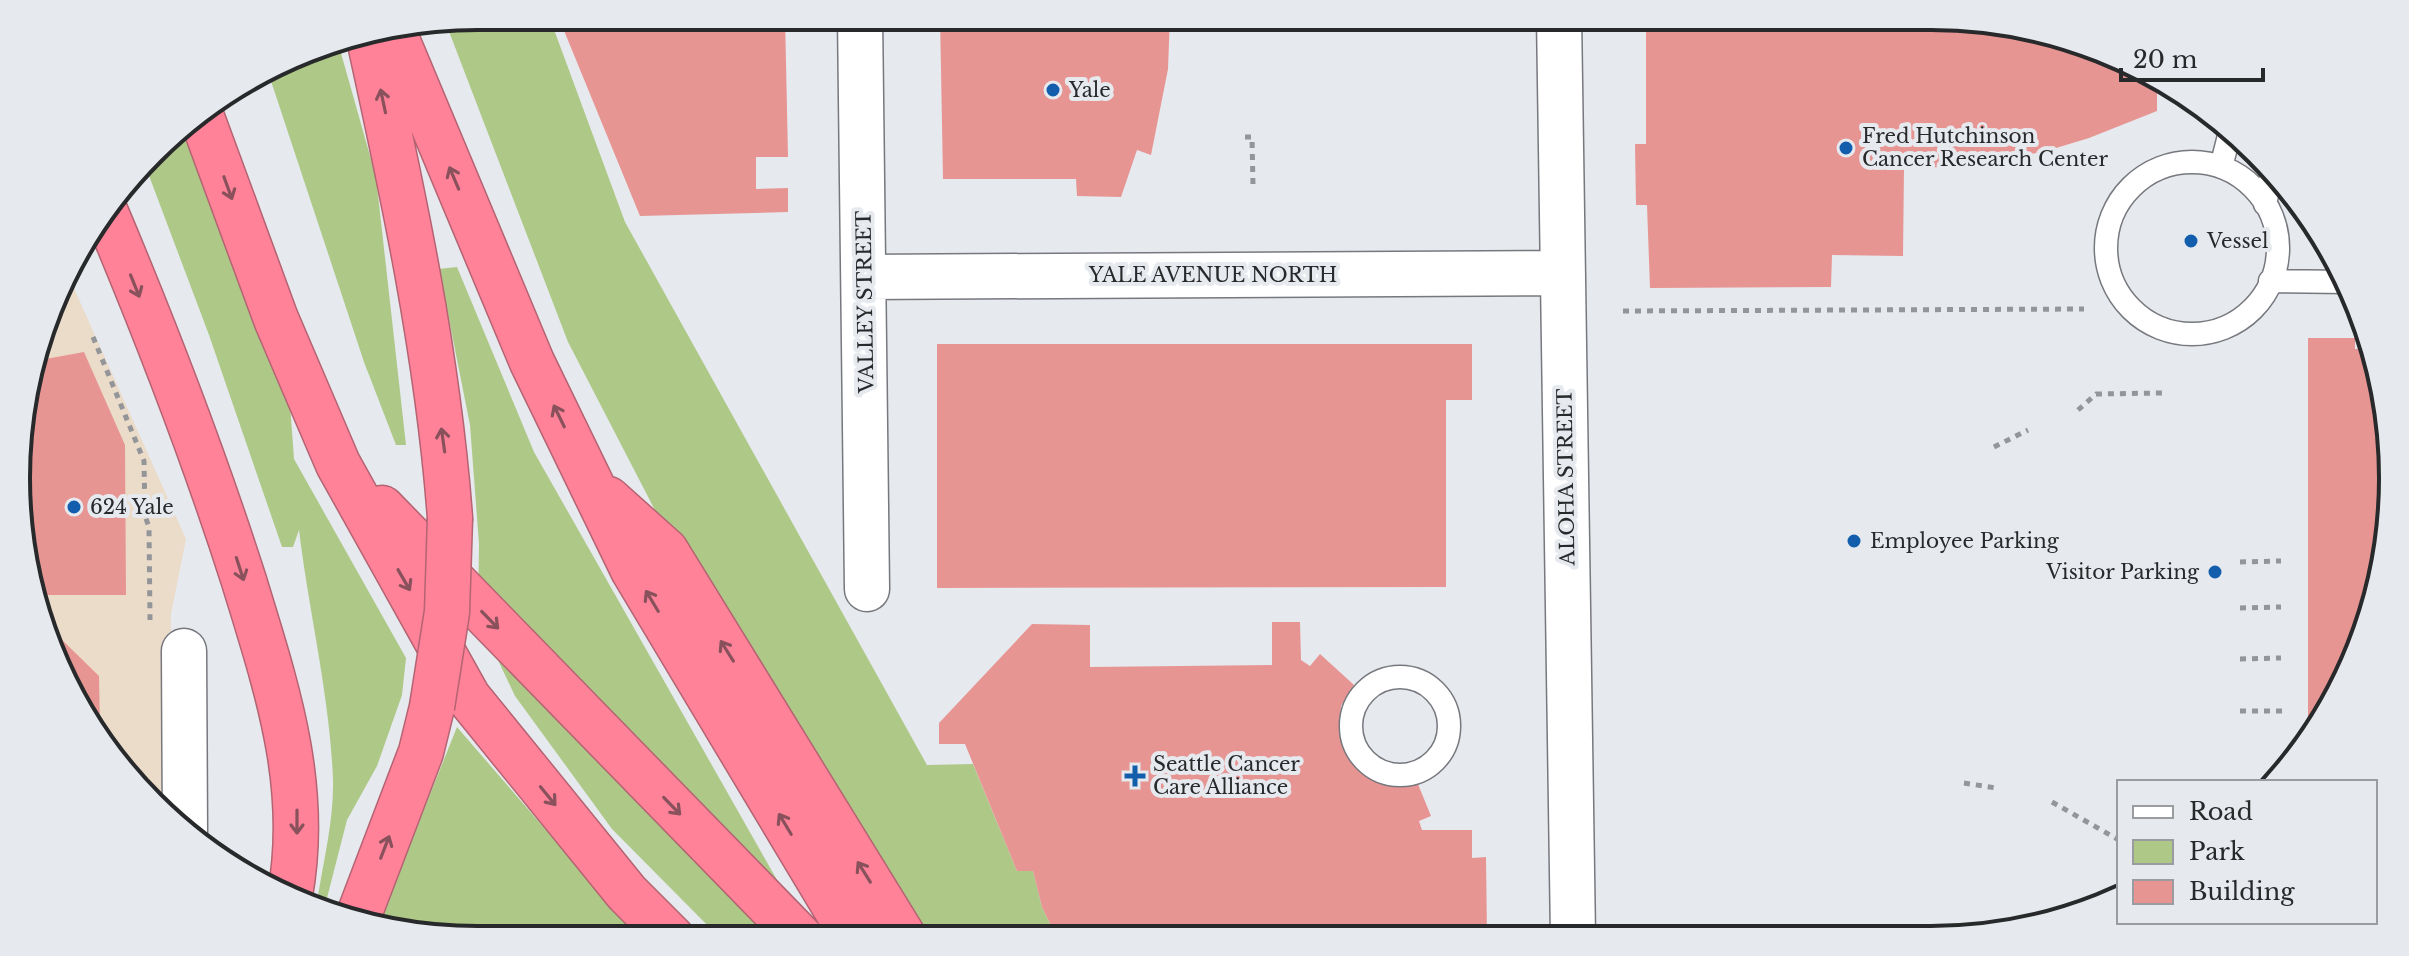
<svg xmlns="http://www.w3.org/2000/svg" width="2409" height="956" viewBox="0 0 2409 956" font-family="'Libre Baskerville',serif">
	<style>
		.commercial { fill: #ebdcca }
		.green { fill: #aec987 }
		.building { fill: #e79593 }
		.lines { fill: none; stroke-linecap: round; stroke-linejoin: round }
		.lane-casing { stroke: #76787e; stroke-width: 25 }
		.street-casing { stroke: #76787e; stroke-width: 47 }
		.highway-casing { stroke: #b46372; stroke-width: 47 }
		.path { stroke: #939599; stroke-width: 5; stroke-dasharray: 6 6; stroke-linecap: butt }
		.lane { stroke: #fff; stroke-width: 22 }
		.street { stroke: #fff; stroke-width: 44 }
		.highway { stroke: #ff8299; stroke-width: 44 }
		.highway-bridge-casing { stroke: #b46372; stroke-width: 47; stroke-linecap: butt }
		.highway-bridge { stroke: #ff8299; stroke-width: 44 }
		.oneway { stroke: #89515c }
		.poi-dot { fill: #125ead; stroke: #e6e9ee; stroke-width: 3 }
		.labels { text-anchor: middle; stroke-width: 8; stroke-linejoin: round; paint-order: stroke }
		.poi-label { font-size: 20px; fill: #28292b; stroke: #e6e9ee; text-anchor: start }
		.street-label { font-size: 20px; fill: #28292b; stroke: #e6e9ee }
		.rim { fill: none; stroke: #28292b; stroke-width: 4 }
	</style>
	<rect width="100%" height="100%" fill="#e6e9ee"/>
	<path class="commercial" d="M 68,275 L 186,539 L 171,614 L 171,817 L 94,734 L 25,569 L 20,417 Z"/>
	<path class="green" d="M 478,16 L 549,16 L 625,222 L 927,765 L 973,764 L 1017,871 L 1033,871 L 1042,907 L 1057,938 L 898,939 L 673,545 L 568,342 L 445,21 Z
		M 337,39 L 376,177 L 406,445 L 396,445 L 364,362 L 269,75 L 329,41 Z
		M 212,108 L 285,336 L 294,459 L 406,658 L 402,695 L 377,766 L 347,820 L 327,898 L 318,896 C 324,859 334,818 333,780 C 330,697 309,613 299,530 L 293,547 L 282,547 L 209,335 L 145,165 L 174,130 Z
		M 457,267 L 534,452 L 797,915 L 808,939 L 721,939 L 612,829 L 515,696 L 478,618 L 479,544 L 470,425 L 439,269 Z
		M 457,727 L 641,940 L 478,940 L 378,924 Z"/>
	<path class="building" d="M 558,16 L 785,16 L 788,157 L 756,157 L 756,189 L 788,188 L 788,212 L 640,216 Z
		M 940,16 L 1170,16 L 1168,69 L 1151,155 L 1137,150 L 1121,197 L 1077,196 L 1076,179 L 943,179 Z
		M 1646,16 L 1931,16 L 2079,40 L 2157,85 L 2157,111 L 2089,138 L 2043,152 L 1953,167 L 1904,168 L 1903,256 L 1832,255 L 1831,287 L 1650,288 L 1647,205 L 1636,205 L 1635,144 L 1646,144 Z
		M 2308,338 L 2355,338 L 2355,349 L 2365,349 L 2392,447 L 2369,626 L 2315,735 L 2308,743 Z
		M 937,344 L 1472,344 L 1472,400 L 1446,400 L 1446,587 L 937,588 Z
		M 84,352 L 125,445 L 126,595 L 36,595 L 25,569 L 20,417 L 40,360 Z
		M 1272,622 L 1300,622 L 1301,660 L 1310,666 L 1320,654 L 1354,685 L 1341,706 L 1339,730 L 1346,752 L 1361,768 L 1381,777 L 1400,777 L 1413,772 L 1431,816 L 1419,821 L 1422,830 L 1472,830 L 1472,858 L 1486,857 L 1487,937 L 1057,938 L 1042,907 L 1033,871 L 1017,871 L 965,744 L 939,744 L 939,723 L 1032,624 L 1090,625 L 1090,667 L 1272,665 Z
		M 52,634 L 56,634 L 99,676 L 100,729 L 118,749 L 118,761 L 94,734 Z"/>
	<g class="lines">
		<defs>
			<path id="lane" d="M2106 248a86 86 0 1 1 172 0a86 86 0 1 1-172 0Z
				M 2221,167 L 2231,128
				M 2265,204 L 2271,177
				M 2270,281 L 2347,282
				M1351 726a49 49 0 1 1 98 0a49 49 0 1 1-98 0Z"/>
			<path id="street" d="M 860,16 L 867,589
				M 1559,16 L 1573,937
				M 864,277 L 1563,273
				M 184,651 L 185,832"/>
			<path id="highway" d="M 393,30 L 532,362 L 633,570 L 854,939
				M 368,34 C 403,193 438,355 450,518
				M 201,115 L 276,319 L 338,464 L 468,697 L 627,893 L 673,939
				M 106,213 C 157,334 204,456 244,581 C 276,686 310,784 290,895
				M 608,499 L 666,551 L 905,939
				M 382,508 L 802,939
				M 357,920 L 421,752 L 432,707"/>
		</defs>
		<use href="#lane" class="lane-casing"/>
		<use href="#street" class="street-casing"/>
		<use href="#highway" class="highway-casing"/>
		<path class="path" d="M 1245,137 L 1252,137 L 1253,186
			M 1623,311 L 2084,309
			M 93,337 L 144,461 L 145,516 L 149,527 L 150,620
			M 2078,410 L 2096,394 L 2163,393
			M 1994,447 L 2028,430
			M 2240,562 L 2281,561
			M 2240,608 L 2281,607
			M 2240,659 L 2281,658
			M 2240,711 L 2282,711
			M 1964,783 L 1996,788
			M 2052,802 L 2119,840"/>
		<use href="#lane" class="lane"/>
		<use href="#street" class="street"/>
		<use href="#highway" class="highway"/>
		<defs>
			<path id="highway-bridge" d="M 432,707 L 447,612 L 450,518"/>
		</defs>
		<use href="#highway-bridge" class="highway-bridge-casing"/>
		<use href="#highway-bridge" class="highway-bridge"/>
	</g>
	<defs><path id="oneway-shaft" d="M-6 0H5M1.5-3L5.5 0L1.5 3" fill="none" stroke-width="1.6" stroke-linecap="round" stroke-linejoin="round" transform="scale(2)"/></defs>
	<g class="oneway">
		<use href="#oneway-shaft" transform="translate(383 101) rotate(-102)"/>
		<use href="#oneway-shaft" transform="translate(454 178) rotate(-113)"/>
		<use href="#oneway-shaft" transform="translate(228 188) rotate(70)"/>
		<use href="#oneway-shaft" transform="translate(135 286) rotate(68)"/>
		<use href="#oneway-shaft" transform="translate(559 416) rotate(-116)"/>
		<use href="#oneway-shaft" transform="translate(443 440) rotate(-98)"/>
		<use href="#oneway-shaft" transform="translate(240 569) rotate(72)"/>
		<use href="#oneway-shaft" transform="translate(404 580) rotate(60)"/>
		<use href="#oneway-shaft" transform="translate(652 601) rotate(-121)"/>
		<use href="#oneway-shaft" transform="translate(490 620) rotate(46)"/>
		<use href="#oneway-shaft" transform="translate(727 651) rotate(-122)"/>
		<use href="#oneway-shaft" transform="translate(548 796) rotate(51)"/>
		<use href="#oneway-shaft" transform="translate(672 806) rotate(46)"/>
		<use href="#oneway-shaft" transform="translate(297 822) rotate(90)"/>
		<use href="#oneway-shaft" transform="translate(785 824) rotate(-121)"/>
		<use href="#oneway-shaft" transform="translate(385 847) rotate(-69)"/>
		<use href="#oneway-shaft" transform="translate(864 872) rotate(-122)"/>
	</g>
	<g class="poi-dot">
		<circle cx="1053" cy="90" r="8"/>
		<circle cx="1846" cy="148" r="8"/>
		<circle cx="2191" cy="241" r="8"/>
		<circle cx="74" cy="507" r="8"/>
		<circle cx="1854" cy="541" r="8"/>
		<circle cx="2215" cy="572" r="8"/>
		<path d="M1131 764h8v8h8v8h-8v8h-8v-8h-8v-8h8z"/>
	</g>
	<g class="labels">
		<g class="poi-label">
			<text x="1069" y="97">Yale</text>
			<text x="1862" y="143">Fred Hutchinson<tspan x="1862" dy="23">Cancer Research Center</tspan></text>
			<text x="2207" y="248">Vessel</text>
			<text x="90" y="514">624 Yale</text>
			<text x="1870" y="548">Employee Parking</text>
			<text x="2199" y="579" text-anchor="end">Visitor Parking</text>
			<text x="1153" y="771">Seattle Cancer<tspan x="1153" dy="23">Care Alliance</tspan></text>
		</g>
		<g class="street-label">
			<text x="1213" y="282">YALE AVENUE NORTH</text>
			<text transform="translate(865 302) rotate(-91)" y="7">VALLEY STREET</text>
			<text transform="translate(1566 477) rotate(-91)" y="7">ALOHA STREET</text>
		</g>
	</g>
	<path d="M0 0H2409V956H0ZM478 30H1931A448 448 0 0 1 2379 478V478A448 448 0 0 1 1931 926H478A448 448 0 0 1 30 478V478A448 448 0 0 1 478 30Z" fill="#e6e9ee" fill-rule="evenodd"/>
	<path class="rim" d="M478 30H1931A448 448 0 0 1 2379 478V478A448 448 0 0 1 1931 926H478A448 448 0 0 1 30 478V478A448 448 0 0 1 478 30Z"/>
	<rect x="2117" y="780" width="260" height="144" fill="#e6e9ee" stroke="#9a9ca0" stroke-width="2"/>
	<rect x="2133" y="806" width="40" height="12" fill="#ffffff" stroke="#9a9ca0" stroke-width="2"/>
	<text x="2189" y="820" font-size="24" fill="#28292b">Road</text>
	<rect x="2133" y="840" width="40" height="24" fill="#aec987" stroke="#9a9ca0" stroke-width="2"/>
	<text x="2189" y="860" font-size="24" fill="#28292b">Park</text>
	<rect x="2133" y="880" width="40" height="24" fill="#e79593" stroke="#9a9ca0" stroke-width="2"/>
	<text x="2189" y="900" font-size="24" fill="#28292b">Building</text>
	<path d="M2121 68v12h142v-12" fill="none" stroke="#28292b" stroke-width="4"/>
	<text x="2133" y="68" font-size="24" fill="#28292b" stroke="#e6e9ee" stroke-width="6" paint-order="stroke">20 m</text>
</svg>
